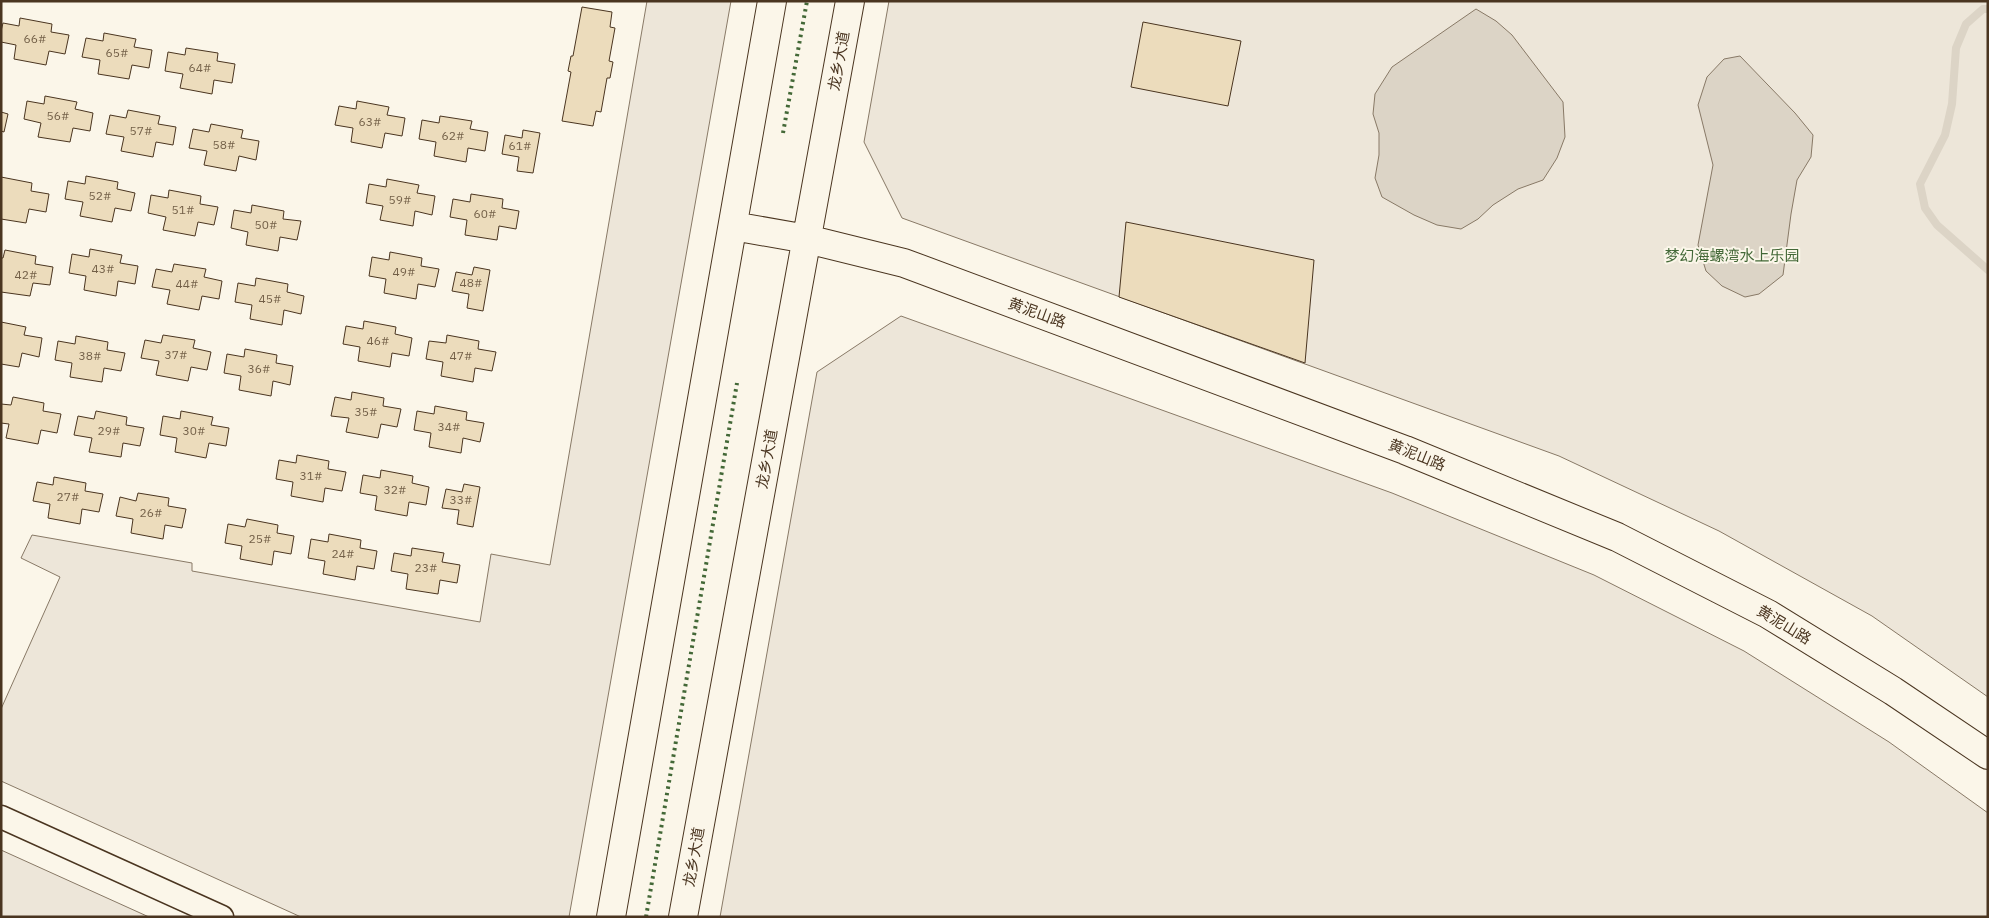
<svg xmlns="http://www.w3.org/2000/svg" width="1989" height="918" viewBox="0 0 1989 918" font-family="'IBM Plex Sans','Noto Sans SC',sans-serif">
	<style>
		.green { fill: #ede6d9; stroke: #887966 }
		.water { fill: #dcd4c6; stroke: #887966 }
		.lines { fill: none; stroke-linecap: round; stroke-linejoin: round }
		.stream { stroke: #dcd4c6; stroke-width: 8 }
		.building { fill: #ecdcbc; stroke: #4a3520 }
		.minor-casing { stroke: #4a3520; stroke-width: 25 }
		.secondary-casing { stroke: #4a3520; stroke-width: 30 }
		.minor { stroke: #fbf6e9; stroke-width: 22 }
		.secondary { stroke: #fbf6e9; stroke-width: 28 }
		.hedge { stroke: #436837; stroke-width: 4; stroke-dasharray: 2.5 4; stroke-linecap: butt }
		.labels { text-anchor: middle; stroke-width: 4; stroke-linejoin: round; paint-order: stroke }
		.number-label { font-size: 12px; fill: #725f47 }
		.street-label { font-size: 15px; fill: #4a3520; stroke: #fbf6e9 }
		.park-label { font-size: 15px; fill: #436837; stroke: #fbf6e9 }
	</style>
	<rect width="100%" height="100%" fill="#fbf6e9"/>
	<path class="green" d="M 647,1 L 731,1 L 569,917 L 301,917 L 1,781 L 1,709 L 60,577 L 21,558 L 32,535 L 192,563 L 192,571 L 480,622 L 491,554 L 550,565 Z
		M 889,1 L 1988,1 L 1988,697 L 1872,616 L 1719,531 L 1559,456 L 902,218 L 864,142 Z
		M 901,316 L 1392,493 L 1594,575 L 1744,651 L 1889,742 L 1988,813 L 1988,917 L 720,917 L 817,372 Z
		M 1,850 L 149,917 L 1,917 Z"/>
	<path class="water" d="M 1476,9 L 1496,21 L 1512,35 L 1563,102 L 1565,137 L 1557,158 L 1543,180 L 1518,189 L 1493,205 L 1478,219 L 1461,229 L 1437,225 L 1414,215 L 1382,197 L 1375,178 L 1379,155 L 1379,133 L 1373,114 L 1375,94 L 1392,67 Z
		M 1740,56 L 1795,113 L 1813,135 L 1811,157 L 1797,180 L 1791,214 L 1783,275 L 1759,294 L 1745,297 L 1722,286 L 1706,271 L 1698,245 L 1713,165 L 1698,105 L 1707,77 L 1724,59 Z"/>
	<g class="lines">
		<path class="stream" d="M 1988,9 L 1983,9 L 1966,24 L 1956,48 L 1952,104 L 1945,135 L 1920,184 L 1925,208 L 1937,225 L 1988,270"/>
	</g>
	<path class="building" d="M 582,7 L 612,12 L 610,27 L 615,28 L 609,61 L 613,62 L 610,78 L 607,78 L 601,112 L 596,111 L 593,126 L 562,121 L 571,72 L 568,71 L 571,56 L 573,56 Z
		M 20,18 L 52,24 L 51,32 L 69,35 L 65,54 L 49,51 L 46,65 L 14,59 L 16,45 L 1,42 L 1,31 L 3,23 L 19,26 Z
		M 1143,22 L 1241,41 L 1228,106 L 1131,87 Z
		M 104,33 L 136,39 L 134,47 L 152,50 L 149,68 L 132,65 L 129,79 L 98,74 L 100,60 L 82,57 L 86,38 L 103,41 Z
		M 186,48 L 218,53 L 217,61 L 235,64 L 232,83 L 214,80 L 212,94 L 180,88 L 183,74 L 165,71 L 168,52 L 185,55 Z
		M 45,96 L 77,102 L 75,109 L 93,113 L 90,131 L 73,128 L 70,142 L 38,137 L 41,123 L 24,119 L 27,101 L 44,104 Z
		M 357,101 L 389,107 L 387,115 L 405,118 L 402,136 L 385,133 L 382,148 L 351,142 L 353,128 L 335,125 L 339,106 L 356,109 Z
		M 128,110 L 160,116 L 158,124 L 176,127 L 173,145 L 156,142 L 153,157 L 121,151 L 124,137 L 106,134 L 110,115 L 126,118 Z
		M 1,112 L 8,114 L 4,132 L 1,131 Z
		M 440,116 L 472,121 L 470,129 L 488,132 L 485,151 L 468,148 L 466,162 L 434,156 L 436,142 L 419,139 L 422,120 L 439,123 Z
		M 211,124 L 243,130 L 241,138 L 259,141 L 256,160 L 239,156 L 236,171 L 204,165 L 207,151 L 189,148 L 193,129 L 209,132 Z
		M 523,130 L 540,133 L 533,173 L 517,171 L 519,157 L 502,154 L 505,135 L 522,138 Z
		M 86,176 L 118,182 L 117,189 L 135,193 L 131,211 L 115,208 L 112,222 L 80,216 L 83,202 L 65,199 L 68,181 L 85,184 Z
		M 1,177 L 32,183 L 31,191 L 49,194 L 46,212 L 29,209 L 26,223 L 1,219 Z
		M 387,179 L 419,185 L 417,193 L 435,196 L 432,215 L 415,211 L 413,226 L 380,220 L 383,206 L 366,203 L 369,184 L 386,187 Z
		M 169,190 L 201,196 L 200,204 L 218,207 L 214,225 L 198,222 L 195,236 L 163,230 L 166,217 L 148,213 L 151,195 L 168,198 Z
		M 471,194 L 503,199 L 502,208 L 519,211 L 516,229 L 499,226 L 497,240 L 465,235 L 467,220 L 450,217 L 453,199 L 470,202 Z
		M 252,205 L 284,211 L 283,219 L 301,221 L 297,240 L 280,237 L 278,251 L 246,245 L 248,232 L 231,228 L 234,210 L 251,213 Z
		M 1126,222 L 1314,260 L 1305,363 L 1119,297 Z
		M 90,249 L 122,255 L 120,263 L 138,266 L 135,284 L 118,281 L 116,296 L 84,290 L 86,276 L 69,273 L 72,254 L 89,257 Z
		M 5,250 L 36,256 L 35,264 L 53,267 L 50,285 L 33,283 L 30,296 L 1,292 L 1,258 L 3,258 Z
		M 390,252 L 422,258 L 421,266 L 439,269 L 435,287 L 418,284 L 416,299 L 384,293 L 386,279 L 369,276 L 372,257 L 389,260 Z
		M 174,264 L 206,269 L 204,277 L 222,281 L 219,299 L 202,296 L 199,310 L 167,304 L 170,290 L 152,287 L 156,269 L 172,272 Z
		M 474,267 L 490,270 L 483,311 L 467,308 L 469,294 L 452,291 L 456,272 L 472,275 Z
		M 256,278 L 288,284 L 287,292 L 304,296 L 301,314 L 284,310 L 282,325 L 250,319 L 252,305 L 235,302 L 238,283 L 255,286 Z
		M 364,321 L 396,327 L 395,334 L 412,338 L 409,356 L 392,353 L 390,367 L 358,361 L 360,347 L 343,344 L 346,326 L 363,329 Z
		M 1,322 L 26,327 L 24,335 L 42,338 L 39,357 L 22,353 L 19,367 L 1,364 Z
		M 163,335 L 195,340 L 193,348 L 211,352 L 207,370 L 191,367 L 188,381 L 156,375 L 159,361 L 141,358 L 145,340 L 161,343 Z
		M 447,335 L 479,341 L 478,349 L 496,352 L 492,371 L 475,368 L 473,382 L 441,376 L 443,362 L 426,359 L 429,341 L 446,343 Z
		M 76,336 L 108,342 L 107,350 L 125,353 L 121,371 L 104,368 L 102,382 L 70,377 L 72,363 L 55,360 L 58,341 L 75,344 Z
		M 245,349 L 277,355 L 276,363 L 293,366 L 290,385 L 273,381 L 271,396 L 239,390 L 241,376 L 224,373 L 227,354 L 244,357 Z
		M 352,392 L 384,398 L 383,406 L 401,409 L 397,427 L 381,424 L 378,438 L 346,432 L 349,418 L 331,416 L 335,397 L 351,400 Z
		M 13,397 L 44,403 L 43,411 L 61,414 L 57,433 L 41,430 L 38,444 L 6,438 L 9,424 L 1,423 L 1,404 L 11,405 Z
		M 435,406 L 467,412 L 466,420 L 484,423 L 480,442 L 463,438 L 461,453 L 429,447 L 431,433 L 414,430 L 417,411 L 434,414 Z
		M 96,411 L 127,417 L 126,425 L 144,428 L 140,446 L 123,443 L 121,457 L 89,452 L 92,438 L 74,435 L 78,416 L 94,419 Z
		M 181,411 L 213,417 L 211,425 L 229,428 L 226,446 L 209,443 L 206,458 L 175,452 L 177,438 L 160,435 L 163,416 L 180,419 Z
		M 297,455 L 329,461 L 328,469 L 346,472 L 342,491 L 325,488 L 323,502 L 291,496 L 293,482 L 276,479 L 279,460 L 296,463 Z
		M 381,470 L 413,476 L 412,483 L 429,487 L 426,505 L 409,502 L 407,516 L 375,510 L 377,496 L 360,493 L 363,475 L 380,478 Z
		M 54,477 L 86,483 L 85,491 L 103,494 L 99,512 L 82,509 L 80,524 L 48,518 L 50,504 L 33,501 L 37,482 L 53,485 Z
		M 464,484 L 480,487 L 473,527 L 457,524 L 459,510 L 442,508 L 446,489 L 462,492 Z
		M 138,493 L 169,498 L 168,506 L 186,509 L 182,528 L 165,525 L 163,539 L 131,533 L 133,519 L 116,516 L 120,497 L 136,501 Z
		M 247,519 L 278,525 L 277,533 L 294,536 L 291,554 L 274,551 L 272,565 L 240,559 L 242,546 L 225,543 L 228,524 L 245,527 Z
		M 329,534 L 361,540 L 360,548 L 377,551 L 374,569 L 357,566 L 355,580 L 323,574 L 325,561 L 308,558 L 311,539 L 328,542 Z
		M 412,548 L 444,553 L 442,562 L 460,565 L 457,583 L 440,580 L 438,594 L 406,589 L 408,574 L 391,571 L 394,553 L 411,556 Z"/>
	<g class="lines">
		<defs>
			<path id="minor" d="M 1,817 L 222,917"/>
			<path id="secondary" d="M 733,226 L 807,239 L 904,263 L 1405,450 L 1617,537 L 1768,614 L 1893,691 L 1988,755
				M 611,917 L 772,1
				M 683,917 L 850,1"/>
		</defs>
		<use href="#minor" class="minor-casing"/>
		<use href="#secondary" class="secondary-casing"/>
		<use href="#minor" class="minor"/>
		<use href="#secondary" class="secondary"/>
		<path class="hedge" d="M 783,133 L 807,1
			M 646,917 L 737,383"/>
	</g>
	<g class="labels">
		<g class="number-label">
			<text x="35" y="43">66#</text>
			<text x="117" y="57">65#</text>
			<text x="200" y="72">64#</text>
			<text x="58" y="120">56#</text>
			<text x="370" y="126">63#</text>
			<text x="141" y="135">57#</text>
			<text x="453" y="140">62#</text>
			<text x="224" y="149">58#</text>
			<text x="520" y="150">61#</text>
			<text x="100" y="200">52#</text>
			<text x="400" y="204">59#</text>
			<text x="183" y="214">51#</text>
			<text x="485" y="218">60#</text>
			<text x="266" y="229">50#</text>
			<text x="103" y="273">43#</text>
			<text x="404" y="276">49#</text>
			<text x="26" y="279">42#</text>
			<text x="471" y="287">48#</text>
			<text x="187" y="288">44#</text>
			<text x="270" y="303">45#</text>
			<text x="378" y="345">46#</text>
			<text x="176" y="359">37#</text>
			<text x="90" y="360">38#</text>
			<text x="461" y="360">47#</text>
			<text x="259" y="373">36#</text>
			<text x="366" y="416">35#</text>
			<text x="449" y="431">34#</text>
			<text x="109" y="435">29#</text>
			<text x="194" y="435">30#</text>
			<text x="311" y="480">31#</text>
			<text x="395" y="494">32#</text>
			<text x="68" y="501">27#</text>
			<text x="461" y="504">33#</text>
			<text x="151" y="517">26#</text>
			<text x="260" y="543">25#</text>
			<text x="343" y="558">24#</text>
			<text x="426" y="572">23#</text>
		</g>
		<g class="street-label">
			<text transform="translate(839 61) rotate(-80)" y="5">龙乡大道</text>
			<text transform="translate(1037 313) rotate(20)" y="5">黄泥山路</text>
			<text transform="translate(1417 455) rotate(22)" y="5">黄泥山路</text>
			<text transform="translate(767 459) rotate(-80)" y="5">龙乡大道</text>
			<text transform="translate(1784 625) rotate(31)" y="5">黄泥山路</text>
			<text transform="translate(694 857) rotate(-80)" y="5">龙乡大道</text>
		</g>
		<g class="park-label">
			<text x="1732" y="261">梦幻海螺湾水上乐园</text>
		</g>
	</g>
	<rect width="1989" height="918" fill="none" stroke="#4a3520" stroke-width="5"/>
</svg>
